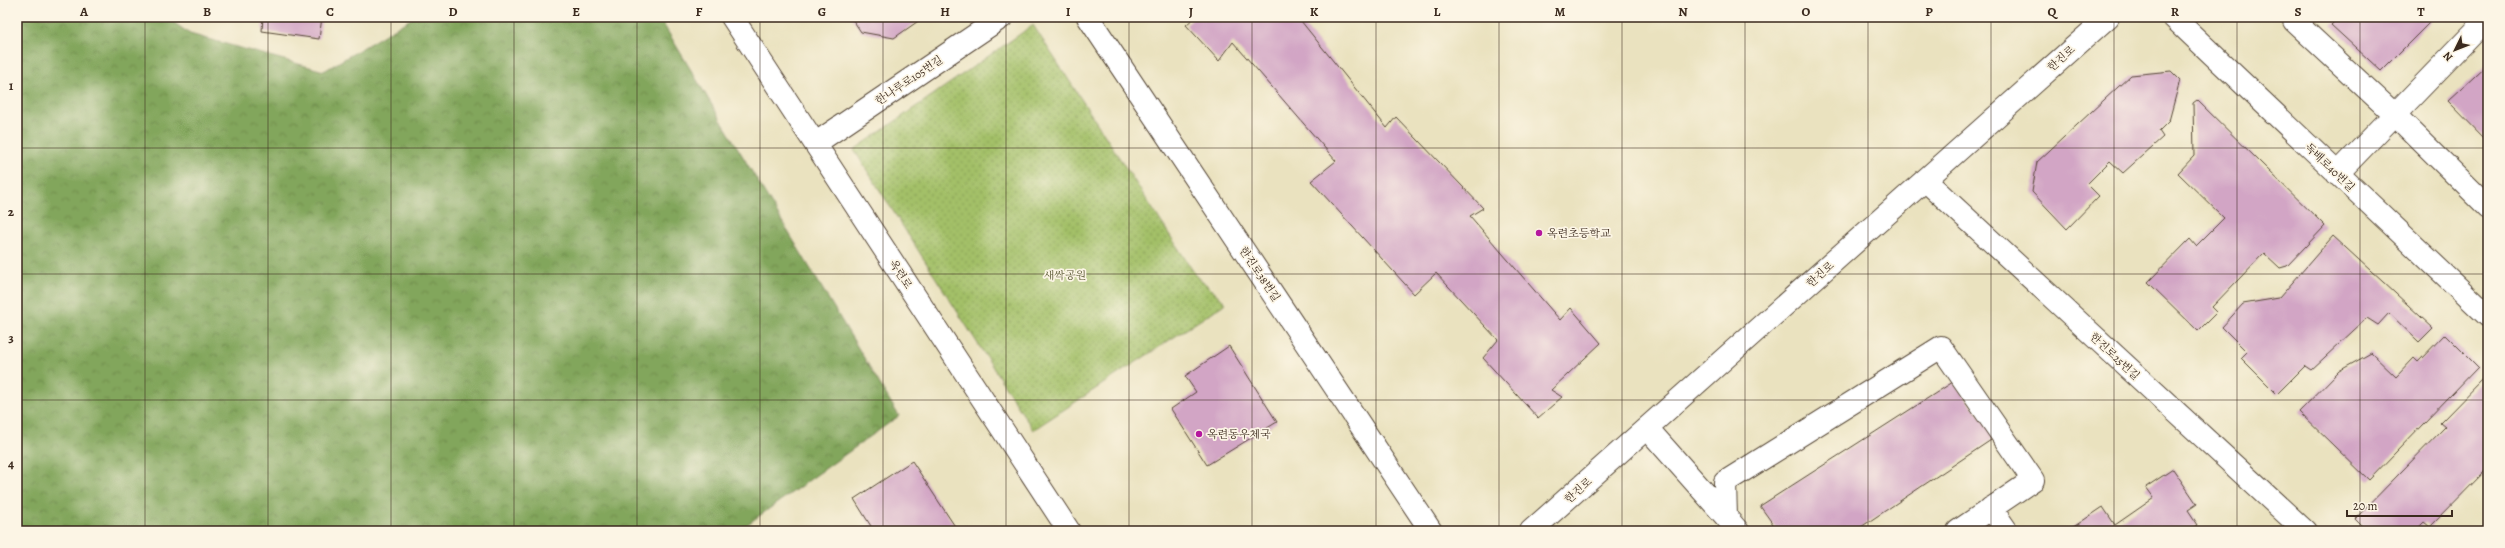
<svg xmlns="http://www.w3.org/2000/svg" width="2505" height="548" viewBox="0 0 2505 548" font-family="Alegreya,'Noto Serif KR',serif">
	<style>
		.forest { fill: url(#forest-crowns); stroke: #5e683d }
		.park { fill: url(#park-dots); stroke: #6f7543 }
		.building { fill: #d2a5c5 }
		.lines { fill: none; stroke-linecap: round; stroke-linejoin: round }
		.minor-casing { stroke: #554636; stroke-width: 24 }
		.minor { stroke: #fff; stroke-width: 22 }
		.grid { fill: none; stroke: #3b2a1e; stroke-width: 1; stroke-opacity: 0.55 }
		.poi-dot { fill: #b5179e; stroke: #fcf5e5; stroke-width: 1.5 }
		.labels { text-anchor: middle; stroke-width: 3.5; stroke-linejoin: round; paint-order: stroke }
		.street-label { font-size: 11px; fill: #3b2a1e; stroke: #fcf5e5 }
		.poi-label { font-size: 11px; fill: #3b2a1e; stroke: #fcf5e5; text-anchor: start }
		.park-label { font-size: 11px; fill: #5a5734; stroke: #fcf5e5 }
		.neatline { fill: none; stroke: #3b2a1e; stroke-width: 1.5 }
		.grid-label { font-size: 13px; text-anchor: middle; font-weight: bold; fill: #3b2a1e }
	</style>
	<defs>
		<pattern id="forest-crowns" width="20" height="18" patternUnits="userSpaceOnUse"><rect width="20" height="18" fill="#82a65c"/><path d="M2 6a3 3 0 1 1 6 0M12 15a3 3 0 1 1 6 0" fill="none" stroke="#6c874b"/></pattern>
		<pattern id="park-dots" width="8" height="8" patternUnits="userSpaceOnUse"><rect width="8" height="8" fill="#a3c068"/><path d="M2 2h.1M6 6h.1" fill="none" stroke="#869c55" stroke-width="1.8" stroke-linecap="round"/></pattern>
	</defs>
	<rect width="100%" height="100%" fill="#fcf5e5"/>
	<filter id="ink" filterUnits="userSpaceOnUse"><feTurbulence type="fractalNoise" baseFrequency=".025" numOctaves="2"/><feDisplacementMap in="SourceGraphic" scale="8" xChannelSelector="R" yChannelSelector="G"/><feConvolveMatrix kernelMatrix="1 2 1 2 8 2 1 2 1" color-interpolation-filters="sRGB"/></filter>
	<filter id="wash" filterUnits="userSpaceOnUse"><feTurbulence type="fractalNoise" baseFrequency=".012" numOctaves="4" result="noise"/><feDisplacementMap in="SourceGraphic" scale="16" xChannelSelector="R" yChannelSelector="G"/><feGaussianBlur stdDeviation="0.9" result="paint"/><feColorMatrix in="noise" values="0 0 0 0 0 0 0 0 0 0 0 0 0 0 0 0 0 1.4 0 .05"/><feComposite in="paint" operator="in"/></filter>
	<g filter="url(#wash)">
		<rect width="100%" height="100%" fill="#eae2bf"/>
		<path class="forest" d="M 17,17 L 166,17 L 190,34 L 324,71 L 414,17 L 659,17 L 899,416 L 738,531 L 17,531 Z"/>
		<path class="park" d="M 1033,25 L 1195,274 L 1226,303 L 1033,430 L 854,150 Z"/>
		<g id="blocks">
			<path class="building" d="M 263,17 L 322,17 L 319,39 L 262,31 Z
				M 851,17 L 924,17 L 894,38 L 861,32 Z
				M 1195,17 L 1305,17 L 1301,21 L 1387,128 L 1396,117 L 1483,208 L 1470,216 L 1560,320 L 1571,308 L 1601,343 L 1551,390 L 1562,397 L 1538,418 L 1483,358 L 1498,340 L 1436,273 L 1414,294 L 1311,181 L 1336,161 L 1233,42 L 1219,61 L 1186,25 Z
				M 2339,17 L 2435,17 L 2381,71 L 2331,25 Z
				M 2488,64 L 2488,142 L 2448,101 Z
				M 2171,71 L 2180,80 L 2169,121 L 2159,131 L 2163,137 L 2123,173 L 2110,161 L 2087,184 L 2099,196 L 2067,229 L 2032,192 L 2037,162 L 2131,75 Z
				M 2197,100 L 2325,226 L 2287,266 L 2280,268 L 2264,253 L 2212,307 L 2217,312 L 2198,331 L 2148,282 L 2190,239 L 2196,246 L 2224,218 L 2178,173 L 2194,156 L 2193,103 Z
				M 2333,236 L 2433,328 L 2419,342 L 2389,313 L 2378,325 L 2367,318 L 2311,370 L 2305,366 L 2277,394 L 2241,358 L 2247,352 L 2222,327 L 2243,304 L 2279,298 Z
				M 2445,334 L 2478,367 L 2369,480 L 2299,412 L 2339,371 L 2371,353 L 2396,377 L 2414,358 L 2418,362 Z
				M 1229,346 L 1277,422 L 1207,465 L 1171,409 L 1196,392 L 1185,376 Z
				M 2487,375 L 2488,468 L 2430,527 L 2424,522 L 2415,531 L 2367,531 L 2355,519 L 2445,427 L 2440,423 Z
				M 1953,382 L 1997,436 L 1855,531 L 1778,531 L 1760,506 Z
				M 912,461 L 958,531 L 874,531 L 854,499 Z
				M 2173,469 L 2197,504 L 2188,510 L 2198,525 L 2189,531 L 2074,531 L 2072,528 L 2103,507 L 2115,525 L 2154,498 L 2146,487 Z"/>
		</g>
	</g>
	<g filter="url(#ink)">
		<use href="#blocks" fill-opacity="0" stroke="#554636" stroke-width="1"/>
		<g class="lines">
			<defs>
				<path id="minor" d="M 732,17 L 1069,531
					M 1088,17 L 1431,531
					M 2173,17 L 2488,316
					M 2299,17 L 2294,21 L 2395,115 L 2488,207
					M 816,143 L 1002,17
					M 2337,174 L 2488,18
					M 1925,180 L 2305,531
					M 1647,428 L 1726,517
					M 1991,508 L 2007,531
					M 1531,531 L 2108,17
					M 1738,531 L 1726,517 L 1725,482 L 1941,347 L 2033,480 L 1958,531"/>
			</defs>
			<use href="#minor" class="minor-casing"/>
			<use href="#minor" class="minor"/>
		</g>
	</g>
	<path class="grid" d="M 145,17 L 145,531M 268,17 L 268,531M 391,17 L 391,531M 514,17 L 514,531M 637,17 L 637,531M 760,17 L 760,531M 883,17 L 883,531M 1006,17 L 1006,531M 1129,17 L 1129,531M 1252,17 L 1252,531M 1376,17 L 1376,531M 1499,17 L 1499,531M 1622,17 L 1622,531M 1745,17 L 1745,531M 1868,17 L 1868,531M 1991,17 L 1991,531M 2114,17 L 2114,531M 2237,17 L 2237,531M 2360,17 L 2360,531M 17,148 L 2488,148M 17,274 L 2488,274M 17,400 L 2488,400"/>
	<g class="poi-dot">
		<circle cx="1539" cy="233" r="4"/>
		<circle cx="1199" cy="434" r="4"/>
	</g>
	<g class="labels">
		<g class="street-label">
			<text transform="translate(2061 58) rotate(-42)" y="4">한진로</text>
			<text transform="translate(909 80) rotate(-34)" y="4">한나루로105번길</text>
			<text transform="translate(2330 167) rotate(44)" y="4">독배로40번길</text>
			<text transform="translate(901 274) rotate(57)" y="4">옥련로</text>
			<text transform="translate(1260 274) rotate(56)" y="4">한진로38번길</text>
			<text transform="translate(1820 274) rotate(-42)" y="4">한진로</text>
			<text transform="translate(2115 356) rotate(43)" y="4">한진로25번길</text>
			<text transform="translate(1578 490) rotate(-42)" y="4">한진로</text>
		</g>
		<g class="poi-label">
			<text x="1547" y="237">옥련초등학교</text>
			<text x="1207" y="438">옥련동우체국</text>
		</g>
		<g class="park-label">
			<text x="1065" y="279">새싹공원</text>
		</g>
	</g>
	<rect width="2505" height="548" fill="none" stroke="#fcf5e5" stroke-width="44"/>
	<g transform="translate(2455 50) rotate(227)" stroke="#fcf5e5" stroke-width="3" paint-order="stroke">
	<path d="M0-3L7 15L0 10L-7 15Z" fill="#3b2a1e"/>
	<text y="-6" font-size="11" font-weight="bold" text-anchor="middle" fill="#3b2a1e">N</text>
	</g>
	<path d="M2347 510v6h105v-6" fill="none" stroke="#3b2a1e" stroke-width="2"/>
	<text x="2353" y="510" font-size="12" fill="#3b2a1e" stroke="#fcf5e5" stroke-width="3" paint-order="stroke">20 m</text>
	<rect x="22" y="22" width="2461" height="504" class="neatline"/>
	<g class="grid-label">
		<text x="84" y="16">A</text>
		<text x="207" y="16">B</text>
		<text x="330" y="16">C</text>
		<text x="453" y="16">D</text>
		<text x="576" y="16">E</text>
		<text x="699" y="16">F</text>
		<text x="822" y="16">G</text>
		<text x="945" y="16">H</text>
		<text x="1068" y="16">I</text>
		<text x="1191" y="16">J</text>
		<text x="1314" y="16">K</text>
		<text x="1437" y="16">L</text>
		<text x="1560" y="16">M</text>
		<text x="1683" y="16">N</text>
		<text x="1806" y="16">O</text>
		<text x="1929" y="16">P</text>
		<text x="2052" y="16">Q</text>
		<text x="2175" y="16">R</text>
		<text x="2298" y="16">S</text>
		<text x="2421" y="16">T</text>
		<text x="11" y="90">1</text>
		<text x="11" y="216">2</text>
		<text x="11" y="342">3</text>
		<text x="11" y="468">4</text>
	</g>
</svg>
